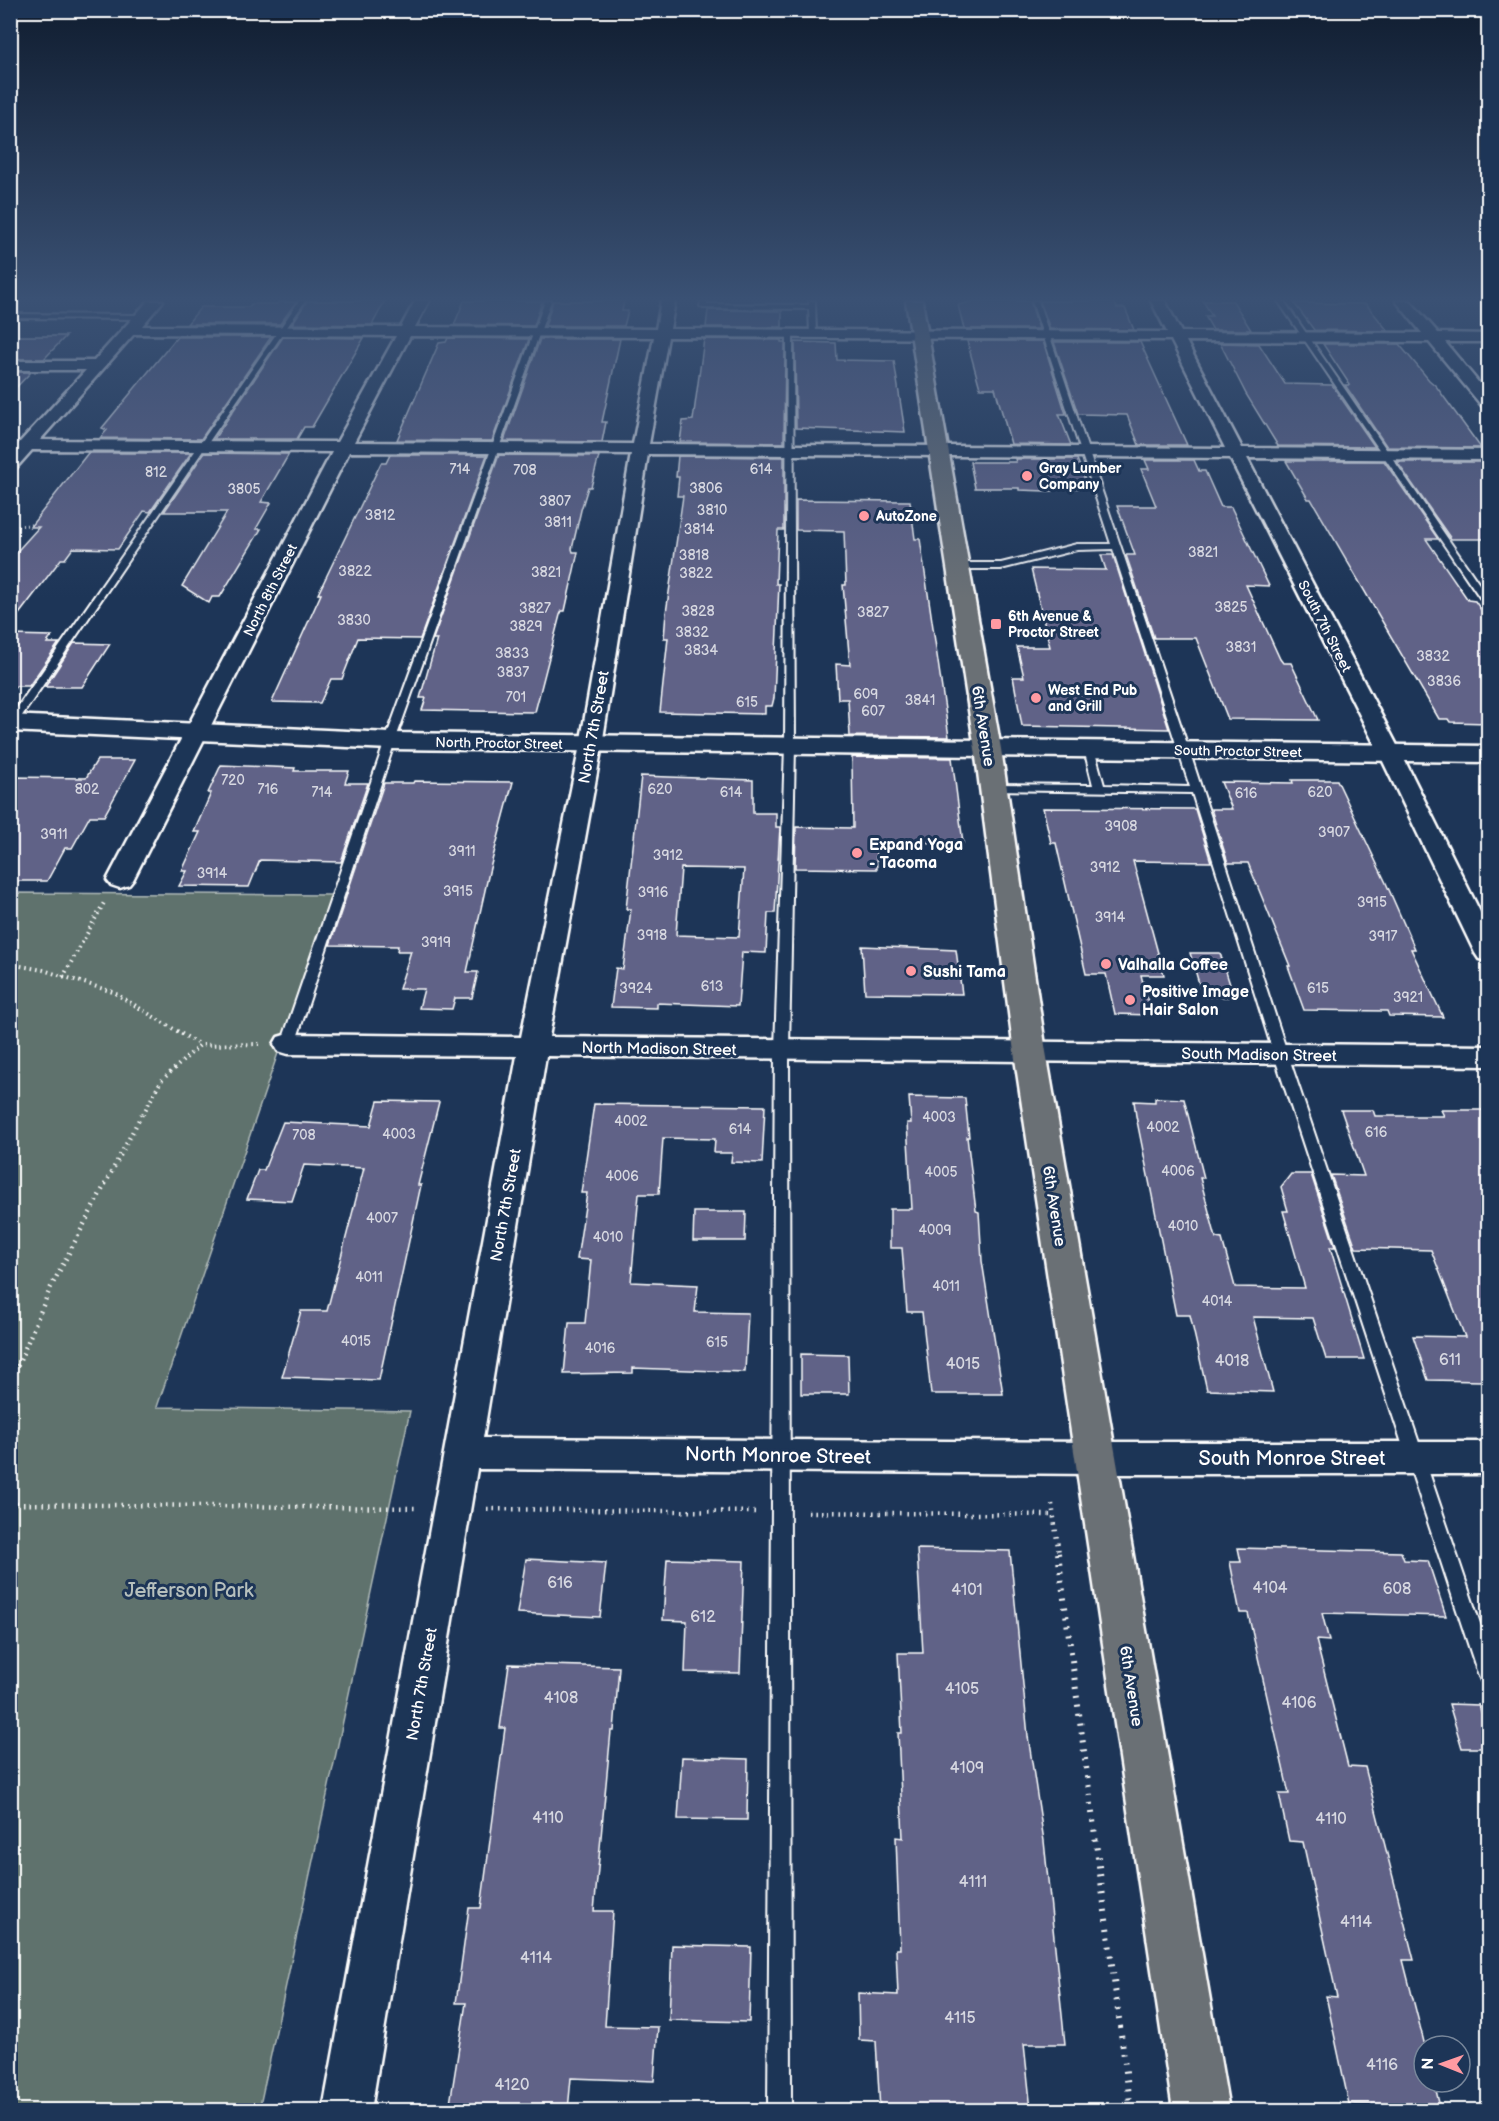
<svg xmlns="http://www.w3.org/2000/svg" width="1499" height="2121" viewBox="0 0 1499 2121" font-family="'Balsamiq Sans',sans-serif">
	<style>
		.green { fill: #5e726d; stroke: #aeb8b6; stroke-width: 1.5 }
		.building { fill: #606287; stroke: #fff; stroke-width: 1.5; fill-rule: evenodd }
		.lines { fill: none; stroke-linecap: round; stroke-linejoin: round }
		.service-casing { stroke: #fff; stroke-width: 4 }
		.minor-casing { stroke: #fff; stroke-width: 5 }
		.tertiary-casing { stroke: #fff; stroke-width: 5 }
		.primary-casing { stroke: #fff; stroke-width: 5 }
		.path-far3 { stroke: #fff; stroke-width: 3; stroke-dasharray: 1 3; stroke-linecap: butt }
		.path-far2 { stroke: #fff; stroke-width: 4; stroke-dasharray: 1.5 4; stroke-linecap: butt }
		.path-far1 { stroke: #fff; stroke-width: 4.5; stroke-dasharray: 1.5 5; stroke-linecap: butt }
		.path { stroke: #fff; stroke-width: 6; stroke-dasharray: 2 7; stroke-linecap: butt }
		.service { fill: #1d3557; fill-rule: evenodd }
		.minor { fill: #1d3557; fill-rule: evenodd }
		.tertiary { fill: #1d3557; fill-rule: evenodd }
		.primary { fill: #6b6f75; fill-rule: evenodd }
		.poi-dot { fill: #ff9aa2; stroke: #1d3557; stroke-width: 2 }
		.labels { text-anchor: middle; stroke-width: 6; stroke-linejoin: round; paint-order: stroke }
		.far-poi-label { font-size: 14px; font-weight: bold; fill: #fff; stroke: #1d3557; text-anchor: start }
		.number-label { font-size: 14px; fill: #d7d8e1 }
		.far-street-label { font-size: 14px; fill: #fff; stroke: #1d3557 }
		.street-label { font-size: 16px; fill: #fff; stroke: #1d3557 }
		.poi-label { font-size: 16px; font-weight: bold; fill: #fff; stroke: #1d3557; text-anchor: start }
		.near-number-label { font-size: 16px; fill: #d7d8e1 }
		.near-street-label { font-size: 20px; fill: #fff; stroke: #1d3557 }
		.near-park-label { font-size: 20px; fill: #b7c0bd; stroke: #1d3557 }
	</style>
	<rect width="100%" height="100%" fill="#1d3557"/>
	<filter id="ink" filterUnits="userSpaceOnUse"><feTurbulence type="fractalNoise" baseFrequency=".0167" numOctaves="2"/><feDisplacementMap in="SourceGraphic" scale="12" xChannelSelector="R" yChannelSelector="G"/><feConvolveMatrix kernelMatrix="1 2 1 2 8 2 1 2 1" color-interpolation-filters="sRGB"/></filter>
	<g filter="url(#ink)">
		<path class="green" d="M 11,893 L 332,895 L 157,1407 L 410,1411 L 259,2110 L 11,2110 Z"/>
		<path class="building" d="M 307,301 L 385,301 L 372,325 L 292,324 Z
			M 464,301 L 542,301 L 534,326 L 454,325 Z
			M 553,301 L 624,301 L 622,311 L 628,311 L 624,326 L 545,326 Z
			M 974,301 L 1030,301 L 1039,329 L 964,329 L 958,305 Z
			M 1040,301 L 1114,301 L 1117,308 L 1125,308 L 1134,330 L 1050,329 Z
			M 1203,301 L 1233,301 L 1251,330 L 1213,330 L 1205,316 L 1212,316 Z
			M 279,302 L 296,302 L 280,324 L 187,324 L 201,307 L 249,307 L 251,304 L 277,304 Z
			M 1294,303 L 1366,304 L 1388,331 L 1314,330 Z
			M 708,310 L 782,311 L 782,327 L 706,327 Z
			M 10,336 L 66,336 L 44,359 L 10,359 Z
			M 177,337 L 271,337 L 201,439 L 100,438 L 107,430 L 102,428 Z
			M 283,337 L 364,338 L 312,427 L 304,427 L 297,439 L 214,439 Z
			M 448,338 L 529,339 L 492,441 L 397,440 L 439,343 L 446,342 Z
			M 540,339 L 620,339 L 602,422 L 606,422 L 602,442 L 504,441 Z
			M 704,339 L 781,340 L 781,342 L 785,342 L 784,443 L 680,442 L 683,421 L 693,420 Z
			M 967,341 L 1043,341 L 1066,414 L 1059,414 L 1071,445 L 1011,444 L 995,388 L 980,388 Z
			M 795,342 L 836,343 L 837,360 L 894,361 L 905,432 L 796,428 Z
			M 1054,342 L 1140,342 L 1187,445 L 1139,445 L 1127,415 L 1078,414 Z
			M 1220,343 L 1259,344 L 1285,384 L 1332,385 L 1375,447 L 1278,446 L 1246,394 Z
			M 1323,344 L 1399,344 L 1429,380 L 1436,386 L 1481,448 L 1387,447 L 1345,385 L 1350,385 Z
			M 10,372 L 31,372 L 10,394 Z
			M 88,453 L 191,453 L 150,512 L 144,511 L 118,549 L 73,548 L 65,559 L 61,559 L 10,626 L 10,559 L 39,527 L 30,527 Z
			M 204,453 L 289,454 L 261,502 L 271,503 L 256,529 L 261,529 L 220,597 L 212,597 L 209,603 L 182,586 L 227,512 L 164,512 Z
			M 390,455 L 487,455 L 420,639 L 358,638 L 342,679 L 331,679 L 320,703 L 272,702 L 321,594 L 318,594 L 381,463 L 386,463 Z
			M 499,455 L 599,456 L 591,487 L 588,487 L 581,510 L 572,549 L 573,552 L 578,552 L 565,611 L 562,611 L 560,615 L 535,712 L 422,710 L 426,698 L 420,698 L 437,639 L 433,639 Z
			M 678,456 L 784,457 L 784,530 L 778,530 L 776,584 L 779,584 L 774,698 L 772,706 L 765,706 L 765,714 L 660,712 L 668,638 L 664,638 L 666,613 L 683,496 L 677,496 L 679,477 L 676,477 Z
			M 1015,459 L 1077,459 L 1088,488 L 1053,489 L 1053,491 L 1046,491 L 1019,490 L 1019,488 L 975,488 L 970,462 L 1016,462 Z
			M 1145,460 L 1194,460 L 1199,471 L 1205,471 L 1221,507 L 1231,507 L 1269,586 L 1246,585 L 1280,659 L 1283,663 L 1291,663 L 1318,720 L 1228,719 L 1196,638 L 1154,638 L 1126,555 L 1135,555 L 1117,506 L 1156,506 L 1141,469 L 1149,469 Z
			M 1286,461 L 1384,461 L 1438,539 L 1426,539 L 1468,600 L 1475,601 L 1488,620 L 1488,723 L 1450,722 L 1448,719 L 1439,719 L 1311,499 L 1308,499 Z
			M 1397,462 L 1488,462 L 1488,539 L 1451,539 Z
			M 796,500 L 910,501 L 915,539 L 920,539 L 949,737 L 850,736 L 848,699 L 838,699 L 836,664 L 850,665 L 843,585 L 846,585 L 844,531 L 796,530 Z
			M 1101,555 L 1113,555 L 1169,729 L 1022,726 L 1013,677 L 1024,677 L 1017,647 L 1050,647 L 1031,569 L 1106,570 Z
			M 10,635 L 52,636 L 47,643 L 59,643 L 29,686 L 16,686 L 10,694 Z
			M 74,643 L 110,644 L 82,687 L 45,687 Z
			M 852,757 L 952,758 L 963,843 L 875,842 L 877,869 L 795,868 L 796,827 L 853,828 Z
			M 97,760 L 135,760 L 104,816 L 90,816 L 72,848 L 65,848 L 47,881 L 10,881 L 10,777 L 86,778 Z
			M 221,765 L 295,768 L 294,771 L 349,771 L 345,783 L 368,783 L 341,862 L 260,860 L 249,887 L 179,886 L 187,871 L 182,871 L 200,832 L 194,832 L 211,793 L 208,793 Z
			M 641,776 L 753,780 L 753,813 L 776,813 L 776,827 L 780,827 L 775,913 L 768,913 L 766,953 L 742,952 L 738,1006 L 657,1003 L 657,1008 L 611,1007 L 616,968 L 623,969 L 631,909 L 626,909 ZM 681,868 L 744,869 L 739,937 L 676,935 Z
			M 1292,780 L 1337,780 L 1386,883 L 1415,949 L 1411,949 L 1443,1017 L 1389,1016 L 1387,1011 L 1304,1010 L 1288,966 L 1290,966 L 1248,863 L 1228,863 L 1211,809 L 1232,809 L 1221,782 L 1293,783 Z
			M 414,781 L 513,782 L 489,872 L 467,972 L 478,972 L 472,998 L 455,998 L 452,1009 L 419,1008 L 424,989 L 399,989 L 411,951 L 397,951 L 398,946 L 330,945 L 384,783 L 413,783 Z
			M 1043,808 L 1195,809 L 1211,862 L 1133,861 L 1164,975 L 1141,975 L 1151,1015 L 1115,1014 L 1106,974 L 1086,974 L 1056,843 L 1051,843 Z
			M 862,946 L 956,950 L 962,994 L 865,993 Z
			M 1190,953 L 1220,953 L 1234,997 L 1203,997 Z
			M 909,1097 L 965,1098 L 969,1137 L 967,1137 L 976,1211 L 979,1212 L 982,1261 L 1003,1394 L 931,1394 L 922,1312 L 907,1312 L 902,1248 L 890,1248 L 890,1209 L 912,1209 L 907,1123 L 911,1123 Z
			M 1155,1098 L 1184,1099 L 1204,1178 L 1200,1178 L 1216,1238 L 1222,1239 L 1235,1287 L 1305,1288 L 1283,1211 L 1288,1211 L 1281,1187 L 1291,1174 L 1311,1174 L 1335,1247 L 1330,1247 L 1364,1359 L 1326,1359 L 1313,1318 L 1253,1317 L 1273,1392 L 1207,1390 L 1190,1315 L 1176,1315 L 1136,1116 L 1134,1101 L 1155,1102 Z
			M 378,1101 L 439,1102 L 418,1185 L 421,1185 L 379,1380 L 282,1377 L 301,1311 L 327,1311 L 364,1168 L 304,1165 L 292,1201 L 247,1199 L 258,1170 L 264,1170 L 283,1122 L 371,1126 Z
			M 594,1104 L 765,1106 L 762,1163 L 731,1162 L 732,1153 L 714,1153 L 715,1139 L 663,1138 L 659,1194 L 639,1194 L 631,1282 L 698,1285 L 695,1312 L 748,1313 L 745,1372 L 633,1368 L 633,1373 L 564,1374 L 569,1323 L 585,1323 L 591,1260 L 577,1259 L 587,1193 L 581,1193 Z
			M 1341,1110 L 1373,1110 L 1375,1116 L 1444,1116 L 1441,1110 L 1488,1110 L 1488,1392 L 1486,1393 L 1482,1381 L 1428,1380 L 1413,1336 L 1465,1337 L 1431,1250 L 1356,1248 L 1331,1175 L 1364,1176 Z
			M 694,1212 L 746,1212 L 745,1241 L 693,1241 Z
			M 801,1354 L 848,1355 L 849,1394 L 801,1394 Z
			M 1238,1548 L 1401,1552 L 1404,1560 L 1428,1561 L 1446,1616 L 1322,1613 L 1329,1641 L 1316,1640 L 1348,1766 L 1365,1767 L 1414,1960 L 1403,1960 L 1425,2046 L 1424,2082 L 1434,2082 L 1440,2107 L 1349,2104 L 1326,1996 L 1337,1997 L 1303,1842 L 1289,1841 L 1279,1794 L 1289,1794 L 1248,1613 L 1240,1613 L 1230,1562 L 1241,1562 Z
			M 917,1549 L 1010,1551 L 1028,1736 L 1044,1841 L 1065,2044 L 1024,2044 L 1031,2110 L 880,2110 L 876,2041 L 859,2040 L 858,1993 L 898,1995 L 896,1949 L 900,1949 L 896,1837 L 903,1838 L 898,1733 L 902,1733 L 898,1653 L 923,1653 Z
			M 526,1559 L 606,1563 L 600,1617 L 517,1613 Z
			M 667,1559 L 744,1561 L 740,1673 L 685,1672 L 687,1621 L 663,1620 Z
			M 509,1664 L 619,1667 L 614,1731 L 611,1731 L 594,1911 L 613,1911 L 605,2026 L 658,2027 L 654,2081 L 571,2078 L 568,2110 L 449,2110 L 466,2003 L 456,2003 L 469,1908 L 481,1908 L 505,1728 L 500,1728 Z
			M 1449,1704 L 1479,1705 L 1488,1734 L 1488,1748 L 1462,1748 Z
			M 682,1757 L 748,1759 L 747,1820 L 678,1819 Z
			M 672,1945 L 751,1947 L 749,2022 L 669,2020 Z"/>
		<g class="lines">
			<defs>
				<path id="service" d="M 299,301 L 305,301 L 15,726 L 10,729 L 10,718 Z
					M 545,301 L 551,301 L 395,741 L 295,1044 L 293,1047 L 283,1047 L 281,1044 L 385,741 Z
					M 701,301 L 707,301 L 707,304 L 809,305 L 809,301 L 815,301 L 816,334 L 813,336 L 810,334 L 809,309 L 703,308 L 700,306 Z
					M 1032,301 L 1038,301 L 1189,750 L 1288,1055 L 1488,1647 L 1488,1683 L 1481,1681 L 1478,1674 L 1274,1055 L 1192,793 L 993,790 L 988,787 L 993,784 L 1093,785 L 1084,749 L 1089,746 L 1094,749 L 1104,785 L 1190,787 L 1113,549 L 1077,550 L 1001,569 L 957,569 L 953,566 L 957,563 L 1001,563 L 1077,544 L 1111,544 Z
					M 1278,301 L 1284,301 L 1488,597 L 1488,606 L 1485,605 Z
					M 10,314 L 142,315 L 145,317 L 142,319 L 10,318 Z
					M 790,332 L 793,334 L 795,746 L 789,1049 L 791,2110 L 768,2110 L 775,1049 L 785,746 L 787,334 Z"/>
				<path id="minor" d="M 148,301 L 163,301 L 142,326 L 401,327 L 415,301 L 429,301 L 415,327 L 656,329 L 661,301 L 675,301 L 670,329 L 1167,332 L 1151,301 L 1165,301 L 1181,332 L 1422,333 L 1396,301 L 1410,301 L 1438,333 L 1488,334 L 1488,342 L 1445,342 L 1488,394 L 1488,408 L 1482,406 L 1429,342 L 1186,341 L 1242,448 L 1488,450 L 1488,460 L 1247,458 L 1401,753 L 1488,928 L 1488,961 L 1479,959 L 1475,953 L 1379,753 L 1230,458 L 648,454 L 602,745 L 549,1037 L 1488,1046 L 1488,1066 L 546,1056 L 483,1438 L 1095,1442 L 1488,1442 L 1488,1474 L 1095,1474 L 477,1469 L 371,2110 L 323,2110 L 517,1056 L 288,1054 L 278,1051 L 274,1044 L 278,1037 L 288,1034 L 521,1037 L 580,745 L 631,454 L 349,452 L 133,880 L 129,885 L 120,888 L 111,885 L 107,880 L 332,452 L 32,450 L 16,468 L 10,469 L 10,453 L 86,370 L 10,370 L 10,361 L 94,361 ZM 134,334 L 396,336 L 337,442 L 40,440 ZM 410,336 L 654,337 L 633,444 L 354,442 ZM 668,337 L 1171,340 L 1225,448 L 649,444 Z"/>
				<path id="tertiary" d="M 10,715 L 390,733 L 1488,746 L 1488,762 L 390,749 L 10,731 Z"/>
				<path id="primary" d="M 906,301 L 922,301 L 1001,749 L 1046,1052 L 1229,2110 L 1173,2110 L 1014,1052 L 975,749 Z"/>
			</defs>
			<use href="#service" class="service-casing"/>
			<use href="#minor" class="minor-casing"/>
			<use href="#tertiary" class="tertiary-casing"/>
			<use href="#primary" class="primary-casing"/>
			<path class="path-far3" d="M 10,526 L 31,525"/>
			<path class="path-far2" d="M 10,964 L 43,970 L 113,992 L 200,1045
				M 63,977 L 105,901
				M 143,1114 L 161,1081 L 200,1045 L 261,1044"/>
			<path class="path-far1" d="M 10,1384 L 50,1289 L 143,1112
				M 10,1504 L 415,1508
				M 1052,1504 L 1059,1554
				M 487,1509 L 755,1512
				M 808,1512 L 1052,1515"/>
			<path class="path" d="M 1058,1553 L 1131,2110"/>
			<use href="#service" class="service"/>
			<use href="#minor" class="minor"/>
			<use href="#tertiary" class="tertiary"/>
			<use href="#primary" class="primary"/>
		</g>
	</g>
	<linearGradient id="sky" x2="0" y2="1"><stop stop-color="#101d30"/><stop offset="0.5" stop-color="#3a5174"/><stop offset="1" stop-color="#3a5174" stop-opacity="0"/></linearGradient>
	<rect width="1499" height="598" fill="url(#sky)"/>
	<g class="poi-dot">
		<circle cx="1027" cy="476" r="6"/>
		<circle cx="864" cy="516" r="6"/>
		<rect x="990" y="618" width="12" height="12" rx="3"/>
		<circle cx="1036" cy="698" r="6"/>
		<circle cx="857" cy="853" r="6"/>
		<circle cx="1106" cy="964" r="6"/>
		<circle cx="911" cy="971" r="6"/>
		<circle cx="1130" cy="1000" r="6"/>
	</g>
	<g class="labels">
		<g class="far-poi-label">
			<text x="1039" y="473">Gray Lumber<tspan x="1039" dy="16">Company</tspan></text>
			<text x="876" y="521">AutoZone</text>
			<text x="1008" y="621">6th Avenue &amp;<tspan x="1008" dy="16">Proctor Street</tspan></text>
			<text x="1048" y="695">West End Pub<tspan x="1048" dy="16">and Grill</tspan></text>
		</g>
		<g class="number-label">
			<text x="460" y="474">714</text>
			<text x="761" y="474">614</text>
			<text x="525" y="475">708</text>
			<text x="156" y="477">812</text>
			<text x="706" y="493">3806</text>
			<text x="244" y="494">3805</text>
			<text x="555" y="506">3807</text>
			<text x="712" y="515">3810</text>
			<text x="380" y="520">3812</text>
			<text x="558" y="527">3811</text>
			<text x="699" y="534">3814</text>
			<text x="1203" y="557">3821</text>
			<text x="694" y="560">3818</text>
			<text x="355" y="576">3822</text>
			<text x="546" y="577">3821</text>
			<text x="696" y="578">3822</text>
			<text x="1231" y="612">3825</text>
			<text x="535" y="613">3827</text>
			<text x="698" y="616">3828</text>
			<text x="873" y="617">3827</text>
			<text x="354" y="625">3830</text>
			<text x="526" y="631">3829</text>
			<text x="692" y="637">3832</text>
			<text x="1241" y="652">3831</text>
			<text x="701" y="655">3834</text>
			<text x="512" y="658">3833</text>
			<text x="1433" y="661">3832</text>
			<text x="513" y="677">3837</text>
			<text x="1444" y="686">3836</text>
			<text x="866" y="699">609</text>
			<text x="516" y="702">701</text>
			<text x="920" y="705">3841</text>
			<text x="747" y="707">615</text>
			<text x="873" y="716">607</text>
			<text x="233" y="785">720</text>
			<text x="87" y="794">802</text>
			<text x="268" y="794">716</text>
			<text x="660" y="794">620</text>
			<text x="322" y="797">714</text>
			<text x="731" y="797">614</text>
			<text x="1320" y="797">620</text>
			<text x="1246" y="798">616</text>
			<text x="1121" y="831">3908</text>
			<text x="1334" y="837">3907</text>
			<text x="54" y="839">3911</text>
			<text x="462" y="856">3911</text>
			<text x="668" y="860">3912</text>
			<text x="1105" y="872">3912</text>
			<text x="212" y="878">3914</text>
			<text x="458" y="896">3915</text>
			<text x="653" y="897">3916</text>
			<text x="1372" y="907">3915</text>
			<text x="1110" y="922">3914</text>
			<text x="652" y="940">3918</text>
			<text x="1383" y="941">3917</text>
			<text x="436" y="947">3919</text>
			<text x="712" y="991">613</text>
			<text x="636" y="993">3924</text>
			<text x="1318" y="993">615</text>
			<text x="1408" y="1002">3921</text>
			<text x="939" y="1122">4003</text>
			<text x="631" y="1126">4002</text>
			<text x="1163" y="1132">4002</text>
			<text x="740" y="1134">614</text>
			<text x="1376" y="1137">616</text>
			<text x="399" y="1139">4003</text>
			<text x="304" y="1140">708</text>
			<text x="1178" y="1176">4006</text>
			<text x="941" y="1177">4005</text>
			<text x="622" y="1181">4006</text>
			<text x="382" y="1223">4007</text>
			<text x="1183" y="1231">4010</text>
			<text x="935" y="1235">4009</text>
			<text x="608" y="1242">4010</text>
			<text x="369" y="1282">4011</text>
			<text x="946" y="1291">4011</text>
			<text x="1217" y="1306">4014</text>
			<text x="356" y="1346">4015</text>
			<text x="717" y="1347">615</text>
			<text x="600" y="1353">4016</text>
		</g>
		<g class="far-street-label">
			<text transform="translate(270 590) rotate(-63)" y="5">North 8th Street</text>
			<text transform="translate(1325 626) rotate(63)" y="5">South 7th Street</text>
			<text transform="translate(499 743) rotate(1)" y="5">North Proctor Street</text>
			<text transform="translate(1238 751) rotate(1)" y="5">South Proctor Street</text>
		</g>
		<g class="street-label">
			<text transform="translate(984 726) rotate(81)" y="6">6th Avenue</text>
			<text transform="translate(593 727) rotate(-80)" y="6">North 7th Street</text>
			<text transform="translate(659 1048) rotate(1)" y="6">North Madison Street</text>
			<text transform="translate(1259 1054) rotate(1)" y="6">South Madison Street</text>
			<text transform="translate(505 1205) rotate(-80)" y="6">North 7th Street</text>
			<text transform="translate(1055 1206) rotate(81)" y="6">6th Avenue</text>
			<text transform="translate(421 1684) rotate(-80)" y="6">North 7th Street</text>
			<text transform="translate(1132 1686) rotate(81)" y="6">6th Avenue</text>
		</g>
		<g class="poi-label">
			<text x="869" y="850">Expand Yoga<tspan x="869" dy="18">- Tacoma</tspan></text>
			<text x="1118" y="970">Valhalla Coffee</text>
			<text x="923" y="977">Sushi Tama</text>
			<text x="1142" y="997">Positive Image<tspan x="1142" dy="18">Hair Salon</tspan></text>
		</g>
		<g class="near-number-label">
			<text x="1450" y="1365">611</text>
			<text x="1232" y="1366">4018</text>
			<text x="963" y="1369">4015</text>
			<text x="560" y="1588">616</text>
			<text x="1270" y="1593">4104</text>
			<text x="1397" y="1594">608</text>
			<text x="967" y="1595">4101</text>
			<text x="703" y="1622">612</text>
			<text x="962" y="1694">4105</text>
			<text x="561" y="1703">4108</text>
			<text x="1299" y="1708">4106</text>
			<text x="967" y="1773">4109</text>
			<text x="548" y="1823">4110</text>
			<text x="1331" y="1824">4110</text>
			<text x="973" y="1887">4111</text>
			<text x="1356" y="1927">4114</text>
			<text x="536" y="1963">4114</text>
			<text x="960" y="2023">4115</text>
			<text x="1382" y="2070">4116</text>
			<text x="512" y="2090">4120</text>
		</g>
		<g class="near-street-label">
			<text transform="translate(778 1455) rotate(1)" y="7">North Monroe Street</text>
			<text x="1292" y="1465">South Monroe Street</text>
		</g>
		<g class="near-park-label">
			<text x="189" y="1597">Jefferson Park</text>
		</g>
	</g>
	<rect width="1499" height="2121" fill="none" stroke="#1d3557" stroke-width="36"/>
	<rect x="18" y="18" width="1463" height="2085" fill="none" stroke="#fff" stroke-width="2" filter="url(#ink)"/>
	<g transform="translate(1442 2064) rotate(271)"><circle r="28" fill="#1d3557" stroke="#77869a" stroke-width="1.5"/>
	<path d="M0-4.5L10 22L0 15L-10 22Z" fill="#ff9aa2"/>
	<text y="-9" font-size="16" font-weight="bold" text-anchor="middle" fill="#ffffff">N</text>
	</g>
</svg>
